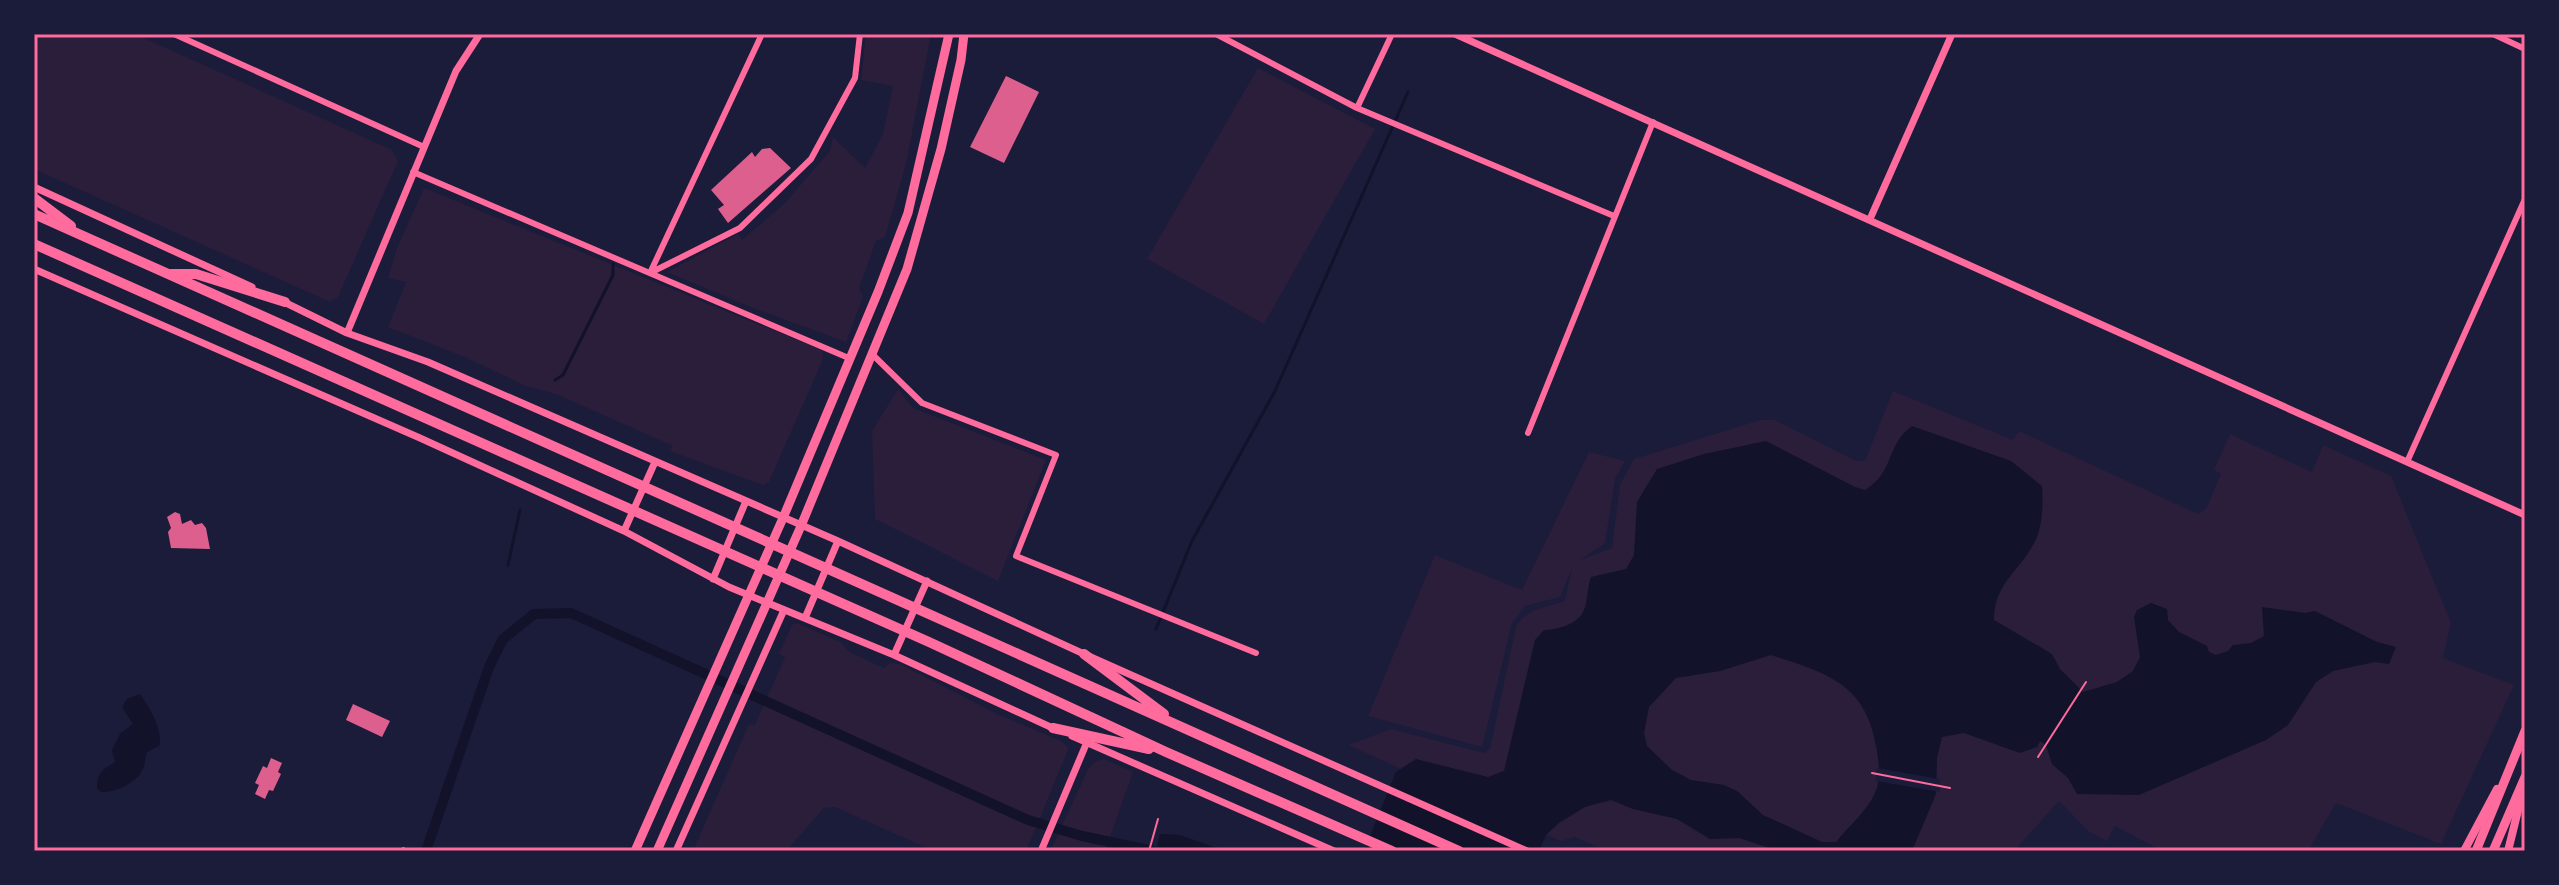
<svg xmlns="http://www.w3.org/2000/svg" width="2559" height="885" viewBox="0 0 2559 885" font-family="Quicksand,sans-serif">
	<style>
		.green { fill: #2a1e3b }
		.water { fill: #12122b; fill-rule: evenodd }
		.pier { fill: #1b1b3a }
		.lines { fill: none; stroke-linecap: round; stroke-linejoin: round }
		.stream { stroke: #12122b; stroke-width: 3 }
		.canal { stroke: #12122b; stroke-width: 10 }
		.building { fill: #dd5f8e }
		.path { stroke: #ff6b9d; stroke-width: 2 }
		.minor { stroke: #ff6b9d; stroke-width: 6 }
		.tertiary { stroke: #ff6b9d; stroke-width: 7 }
		.secondary { stroke: #ff6b9d; stroke-width: 8 }
		.primary { stroke: #ff6b9d; stroke-width: 9 }
		.trunk { stroke: #ff6b9d; stroke-width: 10 }
		.neatline { fill: none; stroke: #ff6b9d; stroke-width: 3 }
	</style>
	<rect width="100%" height="100%" fill="#1b1b3a"/>
	<path class="green" d="M 34,34 L 135,34 L 392,150 L 398,161 L 338,297 L 330,302 L 34,169 Z
		M 866,34 L 931,34 L 906,164 L 885,237 L 876,241 L 859,288 L 863,297 L 846,342 L 753,308 L 667,272 L 738,234 L 742,240 L 784,204 L 830,151 L 833,137 L 865,168 L 883,134 L 893,86 L 861,80 Z
		M 1258,68 L 1375,129 L 1264,324 L 1147,259 Z
		M 424,188 L 822,350 L 823,359 L 769,482 L 764,485 L 757,483 L 670,451 L 673,446 L 556,394 L 526,386 L 467,358 L 388,327 L 406,282 L 388,278 L 397,248 Z
		M 898,389 L 913,408 L 1046,460 L 998,581 L 875,519 L 872,431 Z
		M 1893,391 L 2013,440 L 2019,431 L 2198,514 L 2206,509 L 2221,474 L 2214,470 L 2230,434 L 2312,472 L 2323,445 L 2391,476 L 2451,623 L 2443,658 L 2514,685 L 2441,844 L 2336,803 L 2308,851 L 2162,851 L 2115,826 L 2107,841 L 2088,831 L 2059,801 L 2014,851 L 1607,851 L 1575,837 L 1561,841 L 1348,745 L 1391,729 L 1484,753 L 1490,749 L 1516,627 C 1525,609 1547,607 1565,601 L 1572,568 L 1560,597 L 1525,606 L 1512,623 L 1482,747 L 1368,716 L 1435,555 L 1522,590 L 1589,452 L 1625,461 L 1615,479 L 1605,543 L 1580,560 L 1612,548 L 1620,485 L 1634,459 L 1760,420 L 1775,420 L 1856,461 L 1865,461 Z
		M 797,623 L 840,642 L 851,653 L 884,668 L 890,663 L 900,664 L 997,714 L 1061,741 L 1069,748 L 1026,851 L 934,851 L 835,807 L 824,808 L 786,851 L 693,851 L 749,724 L 755,725 L 785,657 L 779,654 L 792,625 Z
		M 1104,759 L 1133,772 L 1105,851 L 1051,850 L 1088,769 L 1096,761 Z"/>
	<path class="water" d="M 1912,426 L 2011,461 L 2042,486 C 2043,503 2043,520 2037,537 C 2023,570 1994,581 1994,620 L 2052,654 L 2060,669 L 2083,692 L 2117,682 L 2133,671 L 2140,657 L 2134,617 L 2137,610 L 2151,603 L 2167,609 L 2168,620 L 2179,632 L 2207,646 L 2209,652 L 2216,655 L 2228,651 L 2233,645 L 2251,643 L 2264,636 L 2262,607 L 2305,613 L 2315,611 L 2377,642 L 2396,647 L 2389,664 L 2375,662 L 2333,671 L 2316,682 L 2288,725 L 2266,740 L 2139,795 L 2077,794 L 2068,778 L 2052,764 L 2046,745 L 2040,741 L 2037,747 L 2020,753 L 1964,733 L 1942,737 L 1937,758 L 1936,794 L 1912,851 L 1778,851 L 1739,838 L 1710,839 L 1677,819 L 1633,809 L 1611,800 L 1585,807 L 1559,823 L 1546,835 L 1539,851 L 1364,851 L 1396,772 L 1416,759 L 1488,777 L 1504,771 L 1535,640 L 1544,630 C 1557,630 1579,624 1584,610 C 1588,600 1587,588 1591,577 L 1626,569 L 1634,555 L 1637,502 L 1657,469 L 1704,454 L 1766,441 L 1855,487 L 1865,490 C 1895,472 1886,444 1912,426 ZM 1771,655 C 1829,674 1867,684 1877,751 C 1879,766 1881,779 1875,793 C 1867,811 1848,827 1836,842 L 1822,842 L 1763,815 L 1737,791 L 1724,785 L 1691,780 L 1672,770 L 1647,746 L 1644,733 L 1649,707 L 1676,678 L 1720,671 Z
		M 140,694 C 148,706 164,730 159,746 L 147,752 C 144,758 146,765 142,771 C 136,783 114,793 101,792 L 97,788 C 97,772 104,769 115,762 L 112,750 L 120,734 L 133,724 L 122,707 L 127,699 Z
		M 1160,834 L 1180,835 L 1225,851 L 1156,851 Z"/>
	<path class="pier" d="M 1877,768 L 1940,779 L 1940,792 L 1876,781 Z"/>
	<g class="lines">
		<path class="stream" d="M 555,380 L 563,375 L 613,275 L 613,264
			M 508,565 L 520,510
			M 1156,629 L 1192,541 L 1275,391 L 1408,92"/>
		<path class="canal" d="M 426,851 L 489,667 L 503,639 L 534,614 L 571,613 L 1028,820 L 1082,836 L 1153,851"/>
	</g>
	<path class="building" d="M 1006,76 L 1039,92 L 1004,163 L 970,147 Z
		M 770,148 L 791,168 L 728,223 L 718,209 L 724,205 L 711,190 L 752,152 L 755,157 L 762,149 Z
		M 175,512 L 180,514 L 182,524 L 191,520 L 195,525 L 202,523 L 206,528 L 210,549 L 171,548 L 168,532 L 171,528 L 167,517 Z
		M 353,704 L 390,721 L 382,737 L 346,720 Z
		M 271,758 L 282,763 L 278,772 L 281,774 L 273,791 L 269,790 L 265,799 L 255,794 L 259,785 L 255,783 L 263,766 L 267,768 Z"/>
	<g class="lines">
		<path class="path" d="M 2038,757 L 2086,682
			M 1872,773 L 1950,788
			M 403,848 L 409,851
			M 1149,851 L 1158,819"/>
		<path class="minor" d="M 174,34 L 424,147
			M 1216,34 L 1357,108 L 1614,216
			M 2493,34 L 2525,49
			M 1357,108 L 1392,34
			M 413,172 L 851,359
			M 650,273 L 740,228 L 811,159 L 855,78 L 860,34
			M 650,273 L 762,34
			M 873,355 L 922,403 L 1056,455 L 1016,556 L 1256,653
			M 1528,433 L 1653,122
			M 2407,462 L 2525,199"/>
		<path class="tertiary" d="M 1455,34 L 2525,515
			M 34,187 L 252,287
			M 1870,219 L 1952,34
			M 34,269 L 420,438 L 624,531 L 729,587 L 894,655 L 1057,730
			M 282,301 L 347,333 L 428,362 L 838,541 L 1084,654 L 1527,851
			M 347,333 L 456,71 L 480,34
			M 624,531 L 655,462
			M 713,579 L 746,501
			M 805,618 L 838,541
			M 894,655 L 927,581
			M 1072,736 L 1334,851
			M 676,851 L 784,610
			M 1041,851 L 1087,742"/>
		<path class="secondary" d="M 2464,851 L 2497,789
			M 2508,851 L 2523,790"/>
		<path class="primary" d="M 635,851 L 783,518 L 878,292 L 908,213 L 949,34
			M 657,851 L 801,526 L 907,269 L 941,149 L 961,60 L 964,34
			M 2476,851 L 2525,731
			M 2493,851 L 2525,777"/>
		<path class="trunk" d="M 34,198 L 71,226
			M 34,214 L 1459,851
			M 34,244 L 929,642 L 1166,752 L 1392,851
			M 171,274 L 196,274 L 285,302
			M 1084,654 L 1164,714
			M 1053,728 L 1149,749"/>
	</g>
	<rect width="2559" height="885" fill="none" stroke="#1b1b3a" stroke-width="72"/>
	<rect x="36" y="36" width="2487" height="813" class="neatline"/>
</svg>
